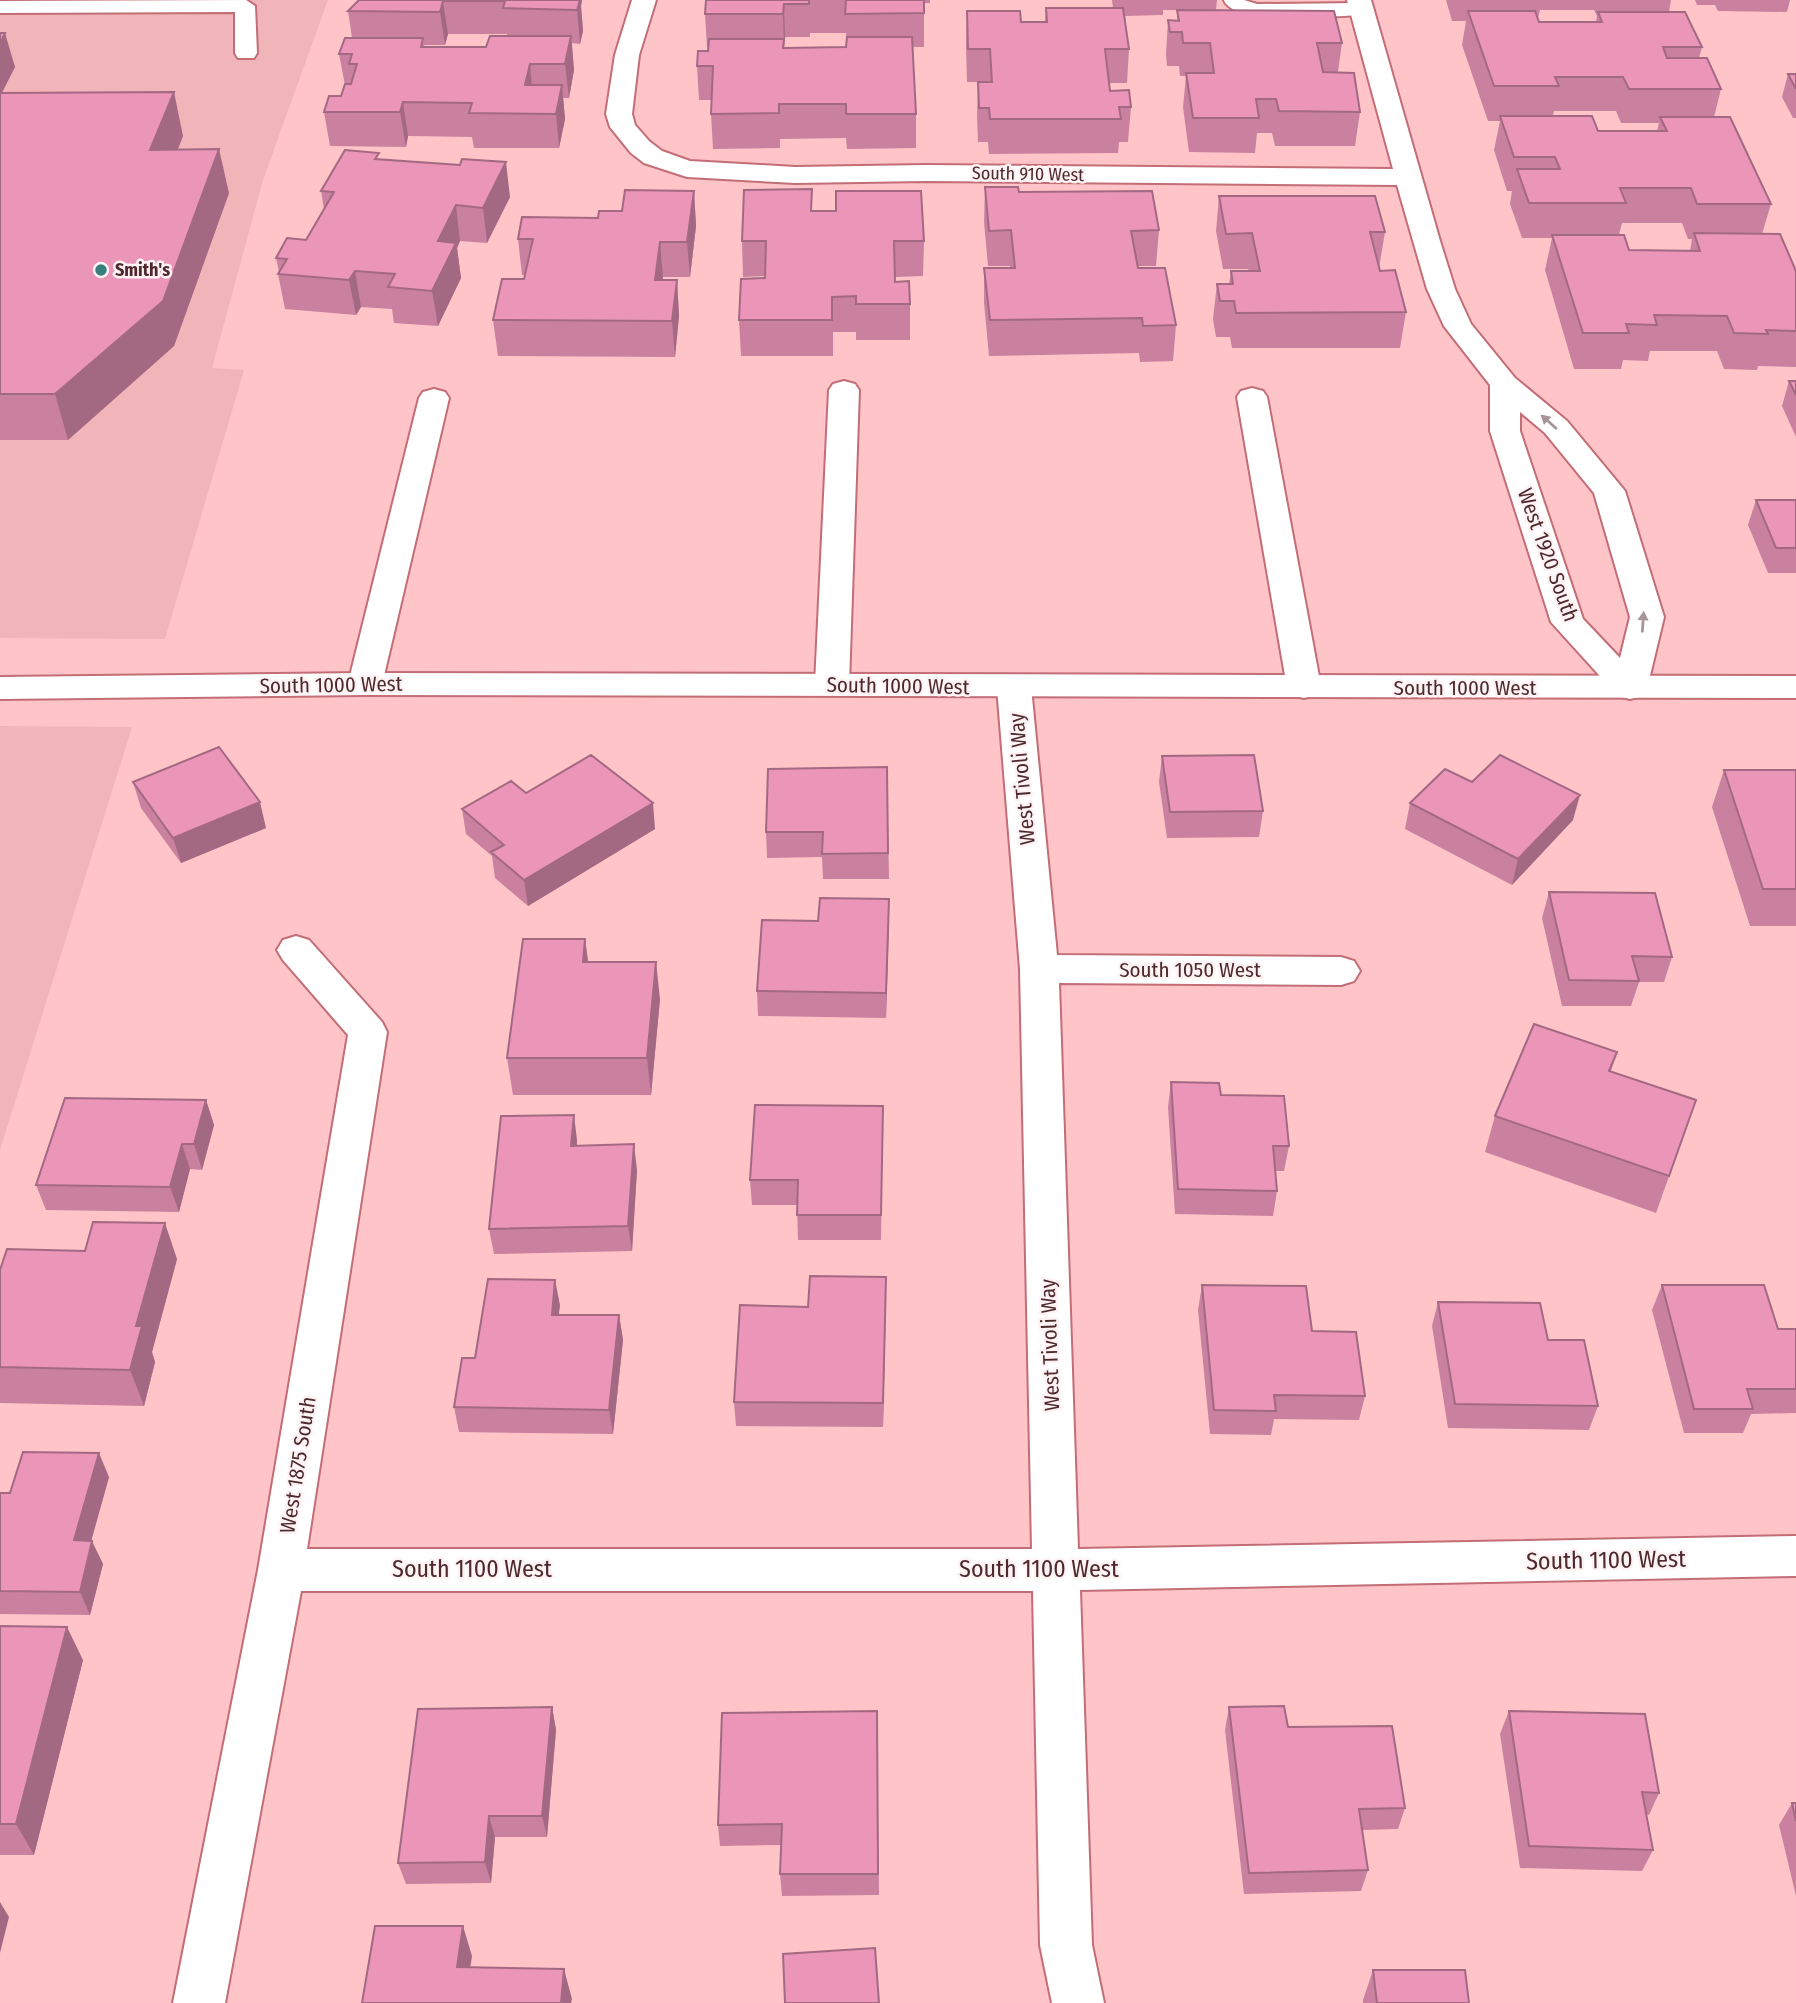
<svg xmlns="http://www.w3.org/2000/svg" width="1796" height="2003" viewBox="0 0 1796 2003" font-family="'Fira Sans Condensed',sans-serif">
	<style>
		.built { fill: #f1b4b9 }
		.lines { fill: none; stroke-linecap: round; stroke-linejoin: round }
		.lane-casing { stroke: #c36d76; stroke-width: 4 }
		.street-casing { stroke: #c36d76; stroke-width: 4 }
		.secondary-casing { stroke: #c36d76; stroke-width: 4 }
		.lane { fill: #fff; fill-rule: evenodd }
		.street { fill: #fff; fill-rule: evenodd }
		.secondary { fill: #fff; fill-rule: evenodd }
		.wall { fill: #ca819f; fill-rule: evenodd }
		.shaded-wall { fill: #a46982 }
		.building { fill: #eb96b9; stroke: #a46982; stroke-width: 2 }
		.oneway { fill: #a69496 }
		.poi-dot { fill: #367f7e; stroke: #fef3f4; stroke-width: 2.5 }
		.labels { text-anchor: middle; stroke-width: 5; stroke-linejoin: round; paint-order: stroke }
		.far-street-label { font-size: 18px; fill: #4e292d; stroke: #fef3f4 }
		.far-poi-label { font-size: 18px; font-weight: bold; fill: #4e292d; stroke: #fef3f4; text-anchor: start }
		.street-label { font-size: 21px; fill: #4e292d; stroke: #fef3f4 }
		.near-street-label { font-size: 24px; fill: #4e292d; stroke: #fef3f4 }
	</style>
	<rect width="100%" height="100%" fill="#fec4c8"/>
	<path class="built" d="M 0,0 L 328,0 L 263,180 L 212,368 L 244,370 L 165,639 L 0,638 Z
		M 0,726 L 132,727 L 0,1150 Z"/>
	<g class="lines">
		<defs>
			<path id="lane" d="M 246,0 L 255,6 L 257,53 L 254,58 L 238,58 L 235,53 L 235,12 L 0,13 L 0,1 Z
				M 1224,0 L 1244,0 L 1257,4 L 1362,3 L 1369,5 L 1373,9 L 1369,13 L 1362,15 C 1337,16 1231,25 1224,0 Z"/>
			<path id="street" d="M 632,0 L 656,0 L 639,55 L 632,114 L 635,125 L 649,141 L 662,151 L 690,161 L 795,167 L 926,165 L 1393,169 L 1347,0 L 1371,0 L 1440,241 L 1455,289 L 1471,324 L 1515,378 L 1567,421 L 1625,491 L 1664,617 L 1647,688 L 1642,696 L 1630,699 L 1618,696 L 1551,622 L 1490,431 L 1490,385 L 1444,326 L 1427,289 L 1397,185 L 926,181 L 795,183 L 687,177 L 644,163 L 631,153 L 610,127 L 606,114 L 615,55 ZM 1520,412 L 1545,433 L 1594,493 L 1630,617 L 1620,658 L 1583,619 L 1520,431 Z
				M 844,381 L 855,384 L 859,390 L 849,684 L 844,692 L 832,695 L 820,692 L 815,684 L 829,390 L 833,384 Z
				M 1252,388 L 1263,391 L 1267,397 L 1321,687 L 1316,695 L 1304,698 L 1292,695 L 1287,687 L 1237,397 L 1241,391 Z
				M 434,389 L 445,392 L 449,398 L 382,684 L 377,692 L 365,695 L 353,692 L 348,684 L 419,398 L 423,392 Z
				M 1014,676 L 1026,679 L 1031,687 L 1057,955 L 1341,957 L 1354,961 L 1360,971 L 1354,981 L 1341,985 L 1059,983 L 1078,1549 L 1796,1536 L 1796,1576 L 1080,1590 L 1092,1945 L 1104,2003 L 1052,2003 L 1040,1945 L 1033,1591 L 301,1591 L 225,2003 L 173,2003 L 258,1570 L 348,1035 L 283,960 L 277,950 L 283,940 L 296,936 L 309,940 L 382,1022 L 387,1032 L 307,1549 L 1032,1549 L 1020,969 L 997,687 L 1002,679 Z"/>
			<path id="secondary" d="M 365,673 L 1796,676 L 1796,698 L 365,695 L 0,699 L 0,677 Z"/>
		</defs>
		<use href="#lane" class="lane-casing"/>
		<use href="#street" class="street-casing"/>
		<use href="#secondary" class="secondary-casing"/>
		<use href="#lane" class="lane"/>
		<use href="#street" class="street"/>
		<use href="#secondary" class="secondary"/>
	</g>
	<path class="wall" d="M 359,0 L 582,0 L 581,6 L 583,31 L 580,44 L 572,43 L 574,70 L 569,98 L 563,98 L 565,119 L 559,148 L 474,148 L 472,137 L 408,136 L 406,147 L 330,146 L 324,112 L 341,96 L 345,85 L 339,54 L 352,38 L 348,11 ZM 448,34 L 507,34 L 507,36 L 486,47 L 425,47 L 424,45 L 445,45 Z
		M 706,0 L 930,0 L 930,3 L 924,3 L 924,47 L 913,47 L 916,114 L 916,148 L 847,149 L 846,138 L 780,139 L 780,148 L 713,149 L 711,114 L 712,100 L 699,100 L 697,66 L 708,51 L 709,47 L 707,47 L 705,14 ZM 810,33 L 846,33 L 846,47 L 784,48 L 785,37 L 810,37 Z
		M 1112,0 L 1217,0 L 1216,10 L 1342,43 L 1338,72 L 1360,112 L 1355,146 L 1275,146 L 1272,133 L 1257,133 L 1255,153 L 1189,152 L 1183,107 L 1186,76 L 1180,76 L 1179,66 L 1167,66 L 1166,54 L 1168,20 L 1177,21 L 1177,10 L 1163,10 L 1163,15 L 1125,16 L 1129,49 L 1127,83 L 1109,83 L 1110,91 L 1131,107 L 1128,142 L 1119,142 L 1118,153 L 989,154 L 988,142 L 978,142 L 977,116 L 978,82 L 967,82 L 966,45 L 967,11 L 1021,22 L 1045,22 L 1046,8 L 1113,8 Z
		M 1446,0 L 1671,0 L 1669,12 L 1702,47 L 1699,58 L 1721,89 L 1714,117 L 1771,204 L 1762,234 L 1796,271 L 1796,367 L 1758,366 L 1757,370 L 1724,369 L 1717,351 L 1650,351 L 1648,361 L 1623,360 L 1621,369 L 1574,369 L 1545,270 L 1552,238 L 1522,238 L 1510,204 L 1512,191 L 1507,191 L 1494,150 L 1500,121 L 1488,121 L 1462,45 L 1466,21 L 1452,21 ZM 1540,10 L 1594,10 L 1597,16 L 1596,22 L 1539,22 L 1538,18 ZM 1554,111 L 1616,111 L 1621,123 L 1659,123 L 1657,131 L 1598,131 L 1553,116 ZM 1622,223 L 1682,223 L 1688,239 L 1692,239 L 1690,251 L 1629,250 L 1619,235 Z
		M 1695,0 L 1790,0 L 1787,12 L 1718,11 L 1715,5 L 1697,5 Z
		M 0,33 L 15,67 L 2,93 L 183,136 L 178,149 L 229,193 L 174,346 L 68,440 L 0,440 Z
		M 1788,74 L 1796,74 L 1796,118 L 1793,118 L 1782,97 Z
		M 380,159 L 510,197 L 487,243 L 460,241 L 457,248 L 461,278 L 438,326 L 394,323 L 392,309 L 361,307 L 356,315 L 285,309 L 278,274 L 279,272 L 276,258 L 306,240 L 324,209 L 321,191 Z
		M 985,187 L 1019,192 L 1159,230 L 1156,266 L 1137,266 L 1176,325 L 1173,361 L 1140,362 L 1139,353 L 989,356 L 984,303 L 984,268 L 1010,268 L 1010,266 L 988,266 L 984,222 Z
		M 694,191 L 696,226 L 690,277 L 663,277 L 662,280 L 677,280 L 679,316 L 675,357 L 498,356 L 493,320 L 524,279 L 525,275 L 522,275 L 518,239 Z
		M 1219,196 L 1385,232 L 1379,268 L 1380,271 L 1406,312 L 1400,348 L 1232,348 L 1230,337 L 1216,337 L 1213,319 L 1217,284 L 1229,284 L 1231,271 L 1249,271 L 1248,269 L 1223,269 L 1216,231 Z
		M 813,211 L 924,241 L 923,276 L 895,277 L 895,282 L 910,304 L 910,340 L 856,340 L 856,332 L 833,332 L 833,356 L 741,356 L 739,320 L 765,278 L 765,276 L 743,277 L 742,241 Z
		M 1789,381 L 1796,381 L 1796,437 L 1782,406 Z
		M 1756,500 L 1796,500 L 1796,573 L 1768,573 L 1748,525 Z
		M 1162,756 L 1263,811 L 1259,837 L 1167,838 L 1159,782 Z
		M 887,767 L 889,879 L 823,879 L 822,857 L 767,858 L 766,832 Z
		M 1724,770 L 1796,770 L 1796,926 L 1750,926 L 1712,807 Z
		M 133,782 L 266,828 L 181,863 L 141,808 Z
		M 526,793 L 655,829 L 528,906 L 495,878 L 492,856 L 466,834 L 462,809 Z
		M 1410,803 L 1573,820 L 1512,885 L 1405,829 Z
		M 1549,892 L 1672,957 L 1664,982 L 1639,982 L 1631,1006 L 1562,1006 L 1542,918 Z
		M 889,899 L 886,1018 L 758,1016 L 757,991 L 818,921 Z
		M 585,939 L 588,962 L 660,999 L 651,1095 L 513,1095 L 507,1058 Z
		M 1617,1052 L 1611,1071 L 1696,1100 L 1656,1213 L 1485,1152 L 1495,1116 Z
		M 1171,1082 L 1221,1095 L 1289,1146 L 1284,1171 L 1275,1171 L 1277,1191 L 1273,1216 L 1175,1214 L 1168,1107 Z
		M 206,1100 L 214,1125 L 202,1170 L 190,1169 L 179,1212 L 46,1210 L 36,1185 Z
		M 883,1106 L 881,1240 L 798,1240 L 797,1205 L 752,1205 L 750,1180 Z
		M 577,1140 L 577,1146 L 637,1170 L 632,1251 L 494,1254 L 489,1229 Z
		M 177,1259 L 152,1352 L 155,1362 L 144,1406 L 0,1403 L 0,1270 Z
		M 886,1277 L 883,1427 L 736,1426 L 734,1402 L 808,1307 Z
		M 1202,1285 L 1312,1331 L 1365,1396 L 1359,1420 L 1274,1419 L 1271,1435 L 1210,1434 L 1198,1310 Z
		M 1662,1285 L 1778,1329 L 1796,1329 L 1796,1413 L 1751,1414 L 1743,1433 L 1684,1433 L 1652,1310 Z
		M 1438,1302 L 1548,1340 L 1598,1406 L 1589,1430 L 1448,1428 L 1432,1326 Z
		M 560,1305 L 558,1315 L 619,1315 L 623,1340 L 613,1434 L 459,1432 L 454,1407 L 475,1358 Z
		M 109,1477 L 91,1541 L 103,1564 L 90,1615 L 0,1614 L 0,1493 L 10,1493 Z
		M 0,1626 L 83,1660 L 34,1855 L 0,1855 Z
		M 552,1707 L 556,1730 L 547,1837 L 495,1837 L 491,1883 L 406,1884 L 398,1863 Z
		M 1229,1707 L 1288,1727 L 1405,1808 L 1398,1829 L 1362,1830 L 1368,1870 L 1361,1891 L 1244,1894 L 1225,1730 Z
		M 877,1711 L 879,1895 L 782,1896 L 780,1874 L 781,1845 L 720,1846 L 718,1825 Z
		M 1509,1711 L 1659,1793 L 1649,1815 L 1646,1814 L 1653,1850 L 1642,1871 L 1520,1868 L 1500,1734 Z
		M 1792,1803 L 1796,1803 L 1796,1896 L 1779,1825 Z
		M 1373,1970 L 1469,2003 L 1363,2003 L 1363,2000 Z"/>
	<path class="shaded-wall" d="M 568,0 L 582,0 L 581,6 L 583,31 L 580,44 L 577,10 Z
		M 443,1 L 448,34 L 445,45 L 440,12 Z
		M 784,4 L 785,37 L 784,47 L 783,14 Z
		M 5,33 L 15,67 L 0,96 L 0,44 Z
		M 571,36 L 574,70 L 569,98 L 565,64 Z
		M 530,64 L 533,98 L 525,85 Z
		M 562,85 L 565,119 L 559,148 L 556,114 Z
		M 174,92 L 183,136 L 160,194 L 150,150 Z
		M 403,102 L 408,136 L 406,147 L 400,112 Z
		M 219,149 L 229,193 L 174,346 L 68,440 L 55,394 Z
		M 506,162 L 510,197 L 487,243 L 483,208 Z
		M 694,191 L 696,226 L 690,277 L 687,242 Z
		M 456,205 L 460,241 L 457,248 L 461,278 L 438,326 L 432,291 L 438,241 Z
		M 660,242 L 663,277 L 657,315 L 655,280 Z
		M 355,271 L 361,307 L 356,315 L 349,280 Z
		M 677,280 L 679,316 L 675,357 L 672,321 Z
		M 1580,795 L 1573,820 L 1512,885 L 1518,859 Z
		M 260,802 L 266,828 L 181,863 L 173,838 Z
		M 653,803 L 655,829 L 528,906 L 524,880 Z
		M 889,899 L 889,924 L 886,1018 L 886,993 Z
		M 585,939 L 590,976 L 583,962 Z
		M 656,962 L 660,999 L 651,1095 L 647,1058 Z
		M 206,1100 L 214,1125 L 202,1170 L 194,1144 Z
		M 574,1115 L 577,1140 L 575,1171 L 571,1146 Z
		M 182,1144 L 190,1169 L 179,1212 L 170,1187 Z
		M 634,1144 L 637,1170 L 632,1251 L 628,1226 Z
		M 165,1223 L 177,1259 L 152,1352 L 155,1362 L 144,1406 L 130,1370 L 136,1326 Z
		M 886,1277 L 886,1302 L 883,1427 L 883,1403 Z
		M 555,1280 L 560,1305 L 556,1339 L 552,1315 Z
		M 619,1315 L 623,1340 L 613,1434 L 609,1410 Z
		M 99,1453 L 109,1477 L 85,1563 L 74,1540 Z
		M 92,1541 L 103,1564 L 90,1615 L 80,1592 Z
		M 67,1627 L 83,1660 L 34,1855 L 16,1824 Z
		M 552,1707 L 556,1730 L 547,1837 L 542,1816 Z
		M 489,1816 L 495,1837 L 491,1883 L 485,1862 Z
		M 0,1902 L 9,1917 L 0,1953 Z
		M 463,1926 L 472,1956 L 466,1997 L 457,1967 Z
		M 564,1969 L 572,1999 L 571,2003 L 561,2003 Z"/>
	<path class="building" d="M 359,0 L 580,0 L 577,10 L 503,8 L 505,1 L 443,1 L 440,12 L 348,11 Z
		M 706,0 L 809,0 L 809,4 L 784,4 L 783,14 L 705,14 Z
		M 846,0 L 924,0 L 924,13 L 845,14 Z
		M 1046,8 L 1123,8 L 1129,49 L 1105,49 L 1110,91 L 1129,90 L 1131,107 L 1119,107 L 1121,119 L 990,119 L 989,108 L 979,108 L 978,82 L 992,82 L 990,49 L 968,49 L 967,11 L 1020,11 L 1021,22 L 1047,22 Z
		M 1177,10 L 1334,11 L 1342,43 L 1317,43 L 1323,72 L 1354,73 L 1360,112 L 1279,111 L 1276,99 L 1256,99 L 1259,118 L 1193,118 L 1186,73 L 1214,73 L 1210,43 L 1183,43 L 1182,32 L 1170,32 L 1168,20 L 1179,21 Z
		M 1468,11 L 1535,11 L 1539,22 L 1602,22 L 1598,12 L 1685,12 L 1702,47 L 1663,47 L 1667,58 L 1707,58 L 1721,89 L 1629,89 L 1623,77 L 1555,77 L 1559,86 L 1494,86 Z
		M 0,33 L 5,33 L 0,44 Z
		M 490,36 L 571,36 L 565,64 L 530,64 L 525,85 L 562,85 L 556,114 L 469,113 L 472,103 L 403,102 L 400,112 L 324,112 L 329,96 L 341,96 L 345,84 L 351,84 L 357,64 L 349,64 L 352,54 L 339,54 L 345,38 L 423,38 L 421,47 L 486,47 Z
		M 847,37 L 912,37 L 916,114 L 846,114 L 846,104 L 779,104 L 779,113 L 711,114 L 713,66 L 697,66 L 698,51 L 708,51 L 709,39 L 784,39 L 783,48 L 846,47 Z
		M 1788,74 L 1796,74 L 1796,89 Z
		M 174,92 L 150,150 L 219,149 L 163,301 L 55,394 L 0,394 L 0,93 Z
		M 1500,116 L 1592,116 L 1598,131 L 1667,131 L 1660,117 L 1730,117 L 1771,204 L 1697,204 L 1691,188 L 1620,188 L 1626,203 L 1529,203 L 1517,169 L 1560,169 L 1555,157 L 1514,157 Z
		M 345,150 L 379,153 L 375,159 L 460,165 L 462,159 L 506,162 L 483,208 L 456,205 L 438,241 L 456,243 L 432,291 L 388,287 L 395,274 L 355,271 L 349,280 L 278,274 L 287,259 L 276,258 L 287,238 L 306,240 L 334,192 L 321,191 Z
		M 985,187 L 1018,187 L 1019,192 L 1152,191 L 1159,230 L 1131,231 L 1138,268 L 1165,268 L 1176,325 L 1143,326 L 1142,318 L 990,320 L 984,268 L 1015,268 L 1011,230 L 989,231 Z
		M 812,189 L 811,211 L 836,211 L 836,191 L 921,191 L 924,241 L 894,241 L 895,282 L 909,281 L 910,304 L 856,304 L 856,296 L 832,297 L 832,320 L 739,320 L 741,279 L 765,278 L 766,241 L 742,241 L 744,190 Z
		M 625,190 L 694,191 L 687,242 L 660,242 L 655,280 L 677,280 L 672,321 L 493,320 L 502,279 L 524,279 L 533,239 L 518,239 L 522,217 L 598,218 L 599,211 L 622,211 Z
		M 1219,196 L 1375,196 L 1385,232 L 1370,232 L 1380,271 L 1395,270 L 1406,312 L 1236,313 L 1234,301 L 1220,301 L 1217,284 L 1233,284 L 1231,271 L 1260,271 L 1252,233 L 1226,234 Z
		M 1694,233 L 1780,234 L 1796,271 L 1796,331 L 1766,330 L 1768,334 L 1734,333 L 1727,316 L 1654,315 L 1657,325 L 1626,324 L 1629,333 L 1583,333 L 1552,235 L 1624,235 L 1629,250 L 1700,251 Z
		M 1789,381 L 1796,381 L 1796,395 Z
		M 1756,500 L 1796,500 L 1796,548 L 1776,548 Z
		M 219,747 L 260,802 L 173,838 L 133,782 Z
		M 591,755 L 653,803 L 524,880 L 491,852 L 504,845 L 462,809 L 511,781 L 526,793 Z
		M 1254,755 L 1263,811 L 1170,812 L 1162,756 Z
		M 1500,755 L 1580,795 L 1518,859 L 1410,803 L 1445,769 L 1472,782 Z
		M 887,767 L 888,853 L 822,854 L 823,832 L 766,832 L 768,769 Z
		M 1724,770 L 1796,770 L 1796,889 L 1763,889 Z
		M 1549,892 L 1655,893 L 1672,957 L 1632,956 L 1639,981 L 1569,980 Z
		M 820,898 L 889,899 L 886,993 L 757,991 L 762,920 L 818,921 Z
		M 523,939 L 585,939 L 583,962 L 656,962 L 647,1058 L 507,1058 Z
		M 1534,1024 L 1617,1052 L 1609,1071 L 1696,1100 L 1669,1176 L 1495,1116 Z
		M 1171,1082 L 1219,1083 L 1221,1095 L 1284,1096 L 1289,1146 L 1273,1146 L 1277,1191 L 1178,1189 Z
		M 65,1098 L 206,1100 L 194,1144 L 182,1144 L 170,1187 L 36,1185 Z
		M 755,1105 L 883,1106 L 881,1215 L 797,1215 L 798,1180 L 750,1180 Z
		M 574,1115 L 571,1146 L 634,1144 L 628,1226 L 489,1229 L 501,1116 Z
		M 93,1222 L 165,1223 L 136,1326 L 142,1326 L 130,1370 L 0,1367 L 0,1270 L 7,1249 L 85,1251 Z
		M 810,1276 L 886,1277 L 883,1403 L 734,1402 L 740,1305 L 808,1307 Z
		M 488,1279 L 555,1280 L 552,1315 L 619,1315 L 609,1410 L 454,1407 L 462,1358 L 475,1358 Z
		M 1202,1285 L 1306,1286 L 1312,1331 L 1356,1332 L 1365,1396 L 1274,1395 L 1276,1411 L 1214,1410 Z
		M 1662,1285 L 1764,1285 L 1778,1329 L 1796,1329 L 1796,1389 L 1747,1389 L 1753,1409 L 1694,1409 Z
		M 1438,1302 L 1540,1303 L 1548,1340 L 1584,1340 L 1598,1406 L 1455,1404 Z
		M 23,1452 L 99,1453 L 74,1540 L 92,1541 L 80,1592 L 0,1591 L 0,1493 L 10,1493 Z
		M 0,1626 L 67,1627 L 16,1824 L 0,1824 Z
		M 1284,1706 L 1288,1727 L 1392,1726 L 1405,1808 L 1359,1809 L 1368,1870 L 1249,1873 L 1229,1707 Z
		M 552,1707 L 542,1816 L 489,1816 L 485,1862 L 398,1863 L 418,1709 Z
		M 877,1711 L 878,1874 L 780,1874 L 782,1824 L 718,1825 L 722,1713 Z
		M 1509,1711 L 1645,1714 L 1659,1793 L 1642,1792 L 1653,1850 L 1529,1846 Z
		M 1792,1803 L 1796,1803 L 1796,1821 Z
		M 375,1926 L 463,1926 L 457,1967 L 564,1969 L 561,2003 L 362,2003 Z
		M 875,1948 L 879,2003 L 785,2003 L 783,1954 Z
		M 1373,1970 L 1465,1970 L 1469,2003 L 1377,2003 Z"/>
	<defs><path id="oneway-solid" d="M-6-.8H1V-3.2L6.5 0L1 3.2V.8H-6Z" transform="scale(1.75)"/></defs>
	<g class="oneway">
		<use href="#oneway-solid" transform="translate(1549 422) rotate(-138)"/>
		<use href="#oneway-solid" transform="translate(1643 622) rotate(-86)"/>
	</g>
	<circle class="poi-dot" cx="101" cy="270" r="7"/>
	<g class="labels">
		<g class="far-street-label">
			<text transform="translate(1028 174) rotate(1)" y="6">South 910 West</text>
		</g>
		<g class="far-poi-label">
			<text x="115" y="276">Smith's</text>
		</g>
		<g class="street-label">
			<text transform="translate(1548 555) rotate(70)" y="7">West 1920 South</text>
			<text transform="translate(331 685) rotate(-1)" y="7">South 1000 West</text>
			<text transform="translate(898 686) rotate(1)" y="7">South 1000 West</text>
			<text x="1465" y="695">South 1000 West</text>
			<text transform="translate(1022 779) rotate(-95)" y="7">West Tivoli Way</text>
			<text x="1190" y="977">South 1050 West</text>
			<text transform="translate(1050 1345) rotate(-92)" y="7">West Tivoli Way</text>
			<text transform="translate(298 1465) rotate(-81)" y="7">West 1875 South</text>
		</g>
		<g class="near-street-label">
			<text transform="translate(1606 1560) rotate(-1)" y="8">South 1100 West</text>
			<text x="472" y="1577">South 1100 West</text>
			<text x="1039" y="1577">South 1100 West</text>
		</g>
	</g>
</svg>
